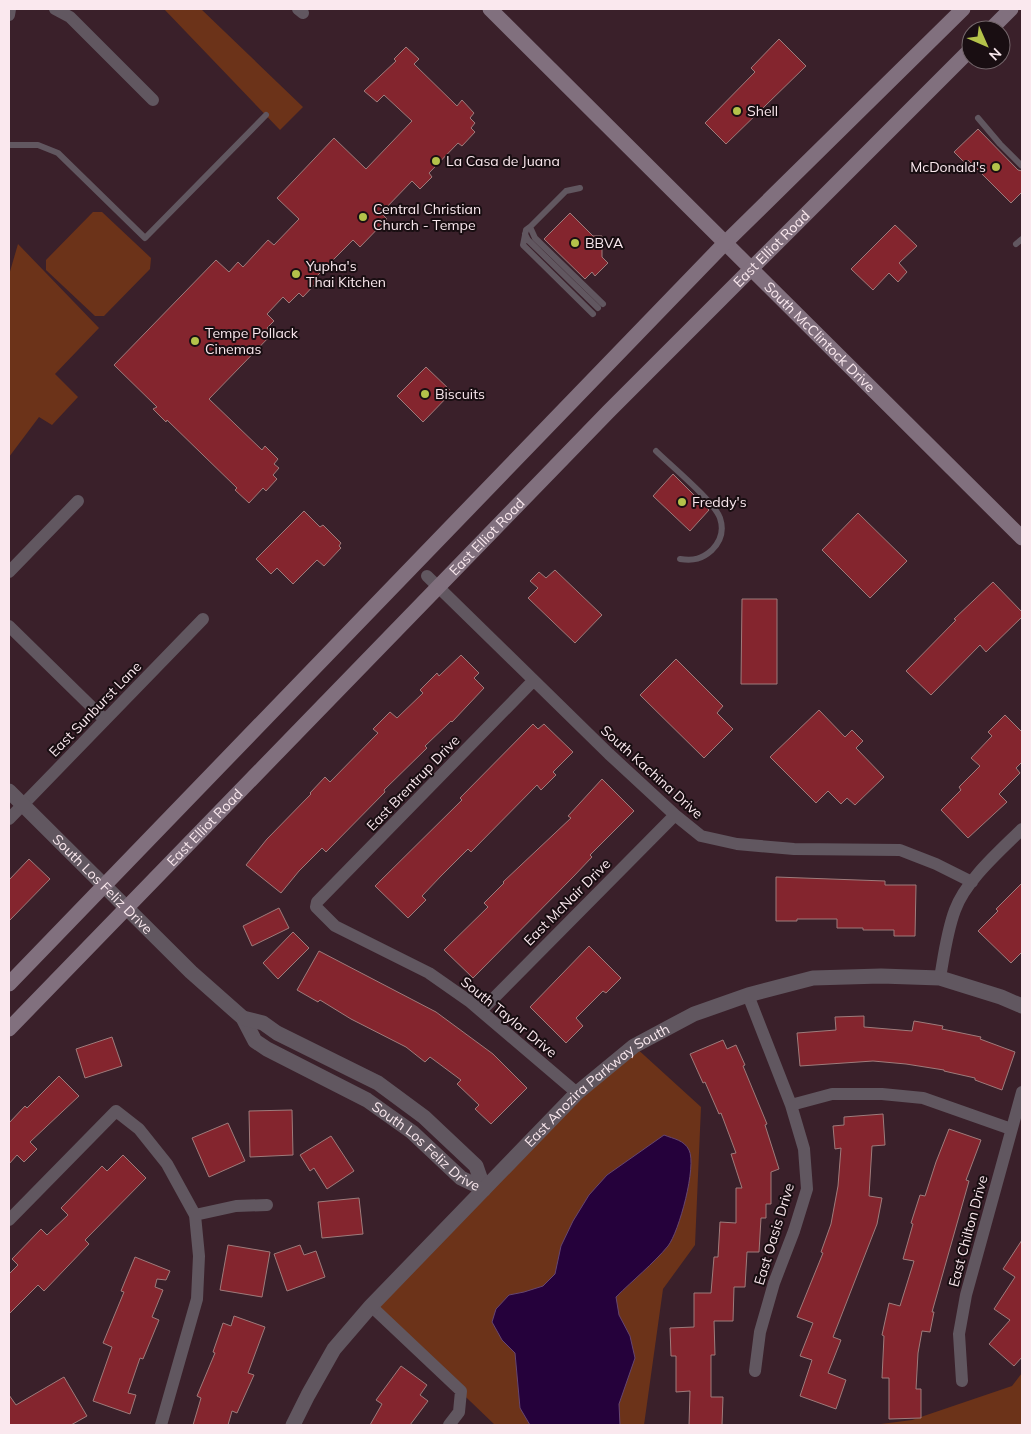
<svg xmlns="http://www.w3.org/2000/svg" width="1031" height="1434" viewBox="0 0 1031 1434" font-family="Mulish,sans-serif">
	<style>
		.green { fill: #6c3319 }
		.water { fill: #25013b; stroke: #654671 }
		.building { fill: #84252e; stroke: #9e7b7b }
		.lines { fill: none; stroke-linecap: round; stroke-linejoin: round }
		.service { stroke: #615760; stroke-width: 6 }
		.minor { stroke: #615760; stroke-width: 12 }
		.tertiary { stroke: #615760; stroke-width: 15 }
		.secondary { stroke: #81707e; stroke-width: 15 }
		.poi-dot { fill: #b4c24a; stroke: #190e12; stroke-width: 2 }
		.labels { text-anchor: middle; stroke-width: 4; stroke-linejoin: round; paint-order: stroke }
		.poi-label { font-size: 14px; fill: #fae8ee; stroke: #190e12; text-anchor: start }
		.street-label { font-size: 14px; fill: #fae8ee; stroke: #190e12 }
	</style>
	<rect width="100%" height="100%" fill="#3a202a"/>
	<path class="green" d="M 164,9 L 201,9 L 303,107 L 280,130 Z
		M 93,212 L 102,212 L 151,258 L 150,269 L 104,316 L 95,316 L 46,270 L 46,260 Z
		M 18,244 L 99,328 L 55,374 L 78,397 L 52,425 L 39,417 L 9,457 L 9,275 Z
		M 634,1046 L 701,1107 L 695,1245 L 663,1289 L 644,1425 L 495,1425 L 371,1306 Z
		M 1022,1373 L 1022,1425 L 873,1425 L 912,1420 L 1012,1386 Z"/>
	<path class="water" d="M 664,1135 C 674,1139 684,1140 689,1150 C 697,1166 679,1232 668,1246 C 653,1264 633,1280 616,1297 L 619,1315 L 630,1336 L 635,1358 L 619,1404 L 620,1425 L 530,1425 L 520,1408 L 515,1353 L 502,1340 L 492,1322 L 496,1309 L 509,1295 L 524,1292 L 543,1286 L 555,1274 L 561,1246 L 573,1221 L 589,1195 L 607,1175 Z"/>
	<path class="building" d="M 779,39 L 806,66 L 726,144 L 705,123 L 755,72 L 751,68 Z
		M 406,47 L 419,59 L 414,64 L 457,106 L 462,100 L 474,113 L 470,118 L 475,123 L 471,128 L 475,132 L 462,146 L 458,143 L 429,173 L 432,177 L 420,189 L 412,181 L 381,213 L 387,219 L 360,247 L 353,240 L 314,279 L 317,282 L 303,297 L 299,293 L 289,303 L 283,297 L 267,314 L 274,321 L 267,328 L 272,334 L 209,399 L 262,450 L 265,446 L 278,459 L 274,464 L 279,468 L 273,475 L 277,479 L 266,491 L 263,488 L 249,503 L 235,490 L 237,488 L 167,420 L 166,422 L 153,409 L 157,407 L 114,365 L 216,260 L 229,272 L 238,262 L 243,267 L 268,240 L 274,245 L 299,219 L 277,198 L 334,138 L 366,169 L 412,121 L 384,95 L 377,102 L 364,91 L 396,61 L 394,59 Z
		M 978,129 L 1018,170 L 1022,171 L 1022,192 L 1011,203 L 968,160 L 965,163 L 954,152 Z
		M 570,213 L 593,236 L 602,236 L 602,257 L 608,263 L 595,276 L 592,272 L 585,279 L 544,239 Z
		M 895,225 L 917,246 L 899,263 L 907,272 L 898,282 L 889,273 L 873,290 L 851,269 Z
		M 426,367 L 452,392 L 423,422 L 397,396 Z
		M 673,474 L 709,510 L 690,531 L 653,496 Z
		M 304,511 L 320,527 L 323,525 L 341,543 L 339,546 L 341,548 L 324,566 L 317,560 L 293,584 L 277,568 L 271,574 L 256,559 Z
		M 858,513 L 907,561 L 870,598 L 822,550 Z
		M 555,570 L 602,615 L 575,643 L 528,598 L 538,588 L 530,581 L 539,572 L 546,578 Z
		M 993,582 L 1022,612 L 1022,617 L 986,652 L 980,645 L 931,695 L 906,671 L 956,620 L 954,619 Z
		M 742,599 L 777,599 L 777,684 L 741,684 Z
		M 461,655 L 479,673 L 474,678 L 484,688 L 452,722 L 451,721 L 425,746 L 427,748 L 384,790 L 385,792 L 326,852 L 322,848 L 299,871 L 281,893 L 246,865 L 267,839 L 311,794 L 310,793 L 325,777 L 330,782 L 378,733 L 373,729 L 390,712 L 397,718 L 423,693 L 420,690 L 437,673 L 439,676 Z
		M 676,659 L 723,706 L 717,713 L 733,729 L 704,758 L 640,695 Z
		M 819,710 L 845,737 L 852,730 L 863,741 L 856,748 L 884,777 L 855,805 L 847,798 L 841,804 L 828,791 L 816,803 L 770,757 Z
		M 1005,715 L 1022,732 L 1022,762 L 1016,768 L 1020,773 L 999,794 L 1007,802 L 968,838 L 941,810 L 961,790 L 959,787 L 980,766 L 971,758 L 992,736 L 988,732 Z
		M 533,724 L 538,729 L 544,724 L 573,752 L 553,772 L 556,775 L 541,790 L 537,785 L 471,852 L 468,849 L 441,876 L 422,896 L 426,900 L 408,918 L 375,886 L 462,800 L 460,798 Z
		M 602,779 L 634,811 L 590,855 L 592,857 L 574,876 L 473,978 L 444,950 L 488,907 L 484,903 L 504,883 L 503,882 L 571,818 L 568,816 Z
		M 29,859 L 50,879 L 9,921 L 9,880 Z
		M 776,877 L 885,881 L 885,885 L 916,885 L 915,936 L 894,936 L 894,930 L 863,930 L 863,928 L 837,928 L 837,919 L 797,919 L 797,921 L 776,921 Z
		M 1022,883 L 1022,952 L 1011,963 L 978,931 L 998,911 L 996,909 Z
		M 279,908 L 289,928 L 252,946 L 243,926 Z
		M 293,932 L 309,948 L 278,979 L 263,963 Z
		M 589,946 L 621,978 L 606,993 L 603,991 L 576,1018 L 583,1026 L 566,1043 L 530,1007 Z
		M 319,951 L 436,1012 L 493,1054 L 527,1088 L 491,1124 L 475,1109 L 479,1105 L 457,1084 L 461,1080 L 430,1057 L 425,1062 L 406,1047 L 351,1019 L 320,1000 L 318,1002 L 297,990 Z
		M 864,1016 L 864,1027 L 912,1031 L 914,1021 L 943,1026 L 942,1029 L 981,1037 L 980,1039 L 1015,1052 L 1002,1090 L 975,1080 L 975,1078 L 944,1071 L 944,1070 L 906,1064 L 873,1061 L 800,1066 L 797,1033 L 836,1030 L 835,1017 Z
		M 112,1037 L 122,1066 L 85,1078 L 76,1049 Z
		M 723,1040 L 727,1049 L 736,1045 L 745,1065 L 743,1066 L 767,1124 L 765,1125 L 779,1169 L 771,1172 L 771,1204 L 766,1204 L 766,1218 L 761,1218 L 759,1252 L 747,1252 L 745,1287 L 734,1287 L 733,1321 L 714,1321 L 715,1355 L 711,1355 L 711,1397 L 723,1397 L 722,1425 L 689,1425 L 690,1391 L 676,1392 L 676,1356 L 671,1356 L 670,1328 L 694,1327 L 694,1293 L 711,1293 L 714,1257 L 718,1257 L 720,1222 L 736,1223 L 736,1188 L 742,1188 L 731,1154 L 736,1153 L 721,1113 L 719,1114 L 705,1082 L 703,1083 L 690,1054 Z
		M 59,1076 L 79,1096 L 30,1142 L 37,1149 L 24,1162 L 17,1155 L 9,1164 L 9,1123 L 25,1106 L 27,1108 Z
		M 292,1110 L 293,1155 L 250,1157 L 249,1111 Z
		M 883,1114 L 885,1145 L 872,1146 L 869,1196 L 882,1198 L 877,1224 L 833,1337 L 841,1340 L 828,1373 L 846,1380 L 836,1409 L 800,1396 L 812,1360 L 800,1356 L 813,1323 L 797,1317 L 823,1253 L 821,1252 L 831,1224 L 838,1186 L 841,1148 L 835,1149 L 833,1126 L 844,1125 L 844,1117 Z
		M 228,1123 L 245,1161 L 209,1177 L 192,1138 Z
		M 949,1129 L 981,1140 L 966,1180 L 969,1181 L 932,1312 L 934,1312 L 930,1332 L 922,1331 L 918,1353 L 916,1389 L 921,1389 L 921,1418 L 889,1419 L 889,1378 L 882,1378 L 884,1336 L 882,1335 L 889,1303 L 900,1306 L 914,1261 L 903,1259 L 913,1224 L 911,1223 L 920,1195 L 925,1196 L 936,1162 Z
		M 331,1136 L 354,1171 L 327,1189 L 314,1168 L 310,1171 L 300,1155 Z
		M 123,1155 L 146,1178 L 85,1240 L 89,1244 L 44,1291 L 38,1285 L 9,1314 L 9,1274 L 18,1265 L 12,1259 L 41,1229 L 47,1235 L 68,1215 L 61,1208 L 102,1166 L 107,1171 Z
		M 359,1198 L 363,1234 L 322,1238 L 318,1202 Z
		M 1022,1240 L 1022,1357 L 1014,1366 L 989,1344 L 1010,1320 L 994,1309 L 1015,1277 L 1003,1269 Z
		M 228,1245 L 270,1252 L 262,1297 L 220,1290 Z
		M 300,1245 L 304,1255 L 316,1251 L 325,1277 L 287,1291 L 274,1254 Z
		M 135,1257 L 170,1271 L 166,1280 L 157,1279 L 155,1287 L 163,1290 L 152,1317 L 159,1320 L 143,1359 L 140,1358 L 128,1393 L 136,1395 L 130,1414 L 93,1401 L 112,1347 L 103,1343 L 124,1292 L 121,1291 Z
		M 234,1316 L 265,1327 L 248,1373 L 254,1375 L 237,1413 L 232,1411 L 228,1425 L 193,1425 L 201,1398 L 197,1396 L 215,1353 L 213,1352 L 223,1323 L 231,1326 Z
		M 401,1366 L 427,1385 L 420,1395 L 428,1401 L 410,1425 L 370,1425 L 382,1404 L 376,1400 Z
		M 64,1377 L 87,1416 L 71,1425 L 9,1425 L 9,1395 L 16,1405 Z"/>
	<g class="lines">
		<path class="service" d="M 978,118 L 1000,144 L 1022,166
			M 9,145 L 38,145 L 58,153 L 145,238 L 266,115
			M 580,188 L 566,191 L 530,227 L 526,230 L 523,245 L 593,314
			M 530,227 L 535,238 L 603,304
			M 525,234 L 528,240 L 598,308
			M 1016,244 L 1022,239
			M 656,451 C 670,465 714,501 720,518 C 724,530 721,541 712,550 C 702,559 694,561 680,559"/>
		<path class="minor" d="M 55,9 L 70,17 L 153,100
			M 298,9 L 303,13
			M 9,15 L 10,9
			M 9,572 L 78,501
			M 427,576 L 609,754 L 675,815 L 701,836 L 737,844 L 794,849 L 900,850 L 936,864 L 972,882
			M 9,626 L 105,720
			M 533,681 L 317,902 L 316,907 L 335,926 L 429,973 L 469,1001 L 577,1093
			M 9,819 L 203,619
			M 940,978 C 944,955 947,931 955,910 C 966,880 1000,851 1022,829
			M 748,995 L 791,1105 L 804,1149 L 807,1189 L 794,1231 L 774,1283 L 760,1332 L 755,1371
			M 482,1010 L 675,815
			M 791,1105 L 832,1094 L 882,1094 L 923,1098 L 1011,1129
			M 195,1215 L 236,1206 L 267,1205
			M 9,1220 L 116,1111 L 139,1129 L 167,1164 L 195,1215 L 199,1256 L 197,1299 L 161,1425
			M 371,1306 L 461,1391 L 459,1412 L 449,1425
			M 962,1381 L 959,1334 L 966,1295 L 1022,1092"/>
		<g class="tertiary">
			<path id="s1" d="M 9,791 L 191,972 L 243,1018 L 255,1041 L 267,1049 L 367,1100 L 412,1132 L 461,1178 L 484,1189"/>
			<path d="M 243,1018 L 263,1023 L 277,1033 L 378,1083 L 424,1117 L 476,1166 L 484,1189"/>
			<path id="s2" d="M 293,1425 L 308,1395 L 334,1349 L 371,1306 L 577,1093 L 634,1046 L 694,1014 L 748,995 L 813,978 L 881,976 L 940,978 L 1001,997 L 1022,1006"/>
		</g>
		<g class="secondary">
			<path id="s3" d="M 490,9 L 1022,538"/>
			<path d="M 990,30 L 1011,9"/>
			<path d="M 9,984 L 725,243 L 963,9"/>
			<path id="s4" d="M 9,1029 L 609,411 L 971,49"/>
		</g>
	</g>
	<g class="poi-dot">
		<circle cx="737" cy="111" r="5"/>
		<circle cx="436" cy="161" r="5"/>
		<circle cx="996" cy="167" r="5"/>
		<circle cx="363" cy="217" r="5"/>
		<circle cx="575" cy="243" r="5"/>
		<circle cx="296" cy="274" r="5"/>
		<circle cx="195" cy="341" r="5"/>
		<circle cx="425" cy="394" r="5"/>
		<circle cx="682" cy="502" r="5"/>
	</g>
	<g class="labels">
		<g class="poi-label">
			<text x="747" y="116">Shell</text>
			<text x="446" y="166">La Casa de Juana</text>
			<text x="986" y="172" text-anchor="end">McDonald's</text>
			<text x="373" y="214">Central Christian<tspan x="373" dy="16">Church - Tempe</tspan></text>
			<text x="585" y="248">BBVA</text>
			<text x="306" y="271">Yupha's<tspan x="306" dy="16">Thai Kitchen</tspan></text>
			<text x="205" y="338">Tempe Pollack<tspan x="205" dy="16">Cinemas</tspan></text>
			<text x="435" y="399">Biscuits</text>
			<text x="692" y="507">Freddy's</text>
		</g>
		<g class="street-label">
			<text dy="5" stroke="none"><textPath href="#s4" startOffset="1091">East Elliot Road</textPath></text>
			<text dy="5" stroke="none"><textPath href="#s3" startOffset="465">South McClintock Drive</textPath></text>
			<text dy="5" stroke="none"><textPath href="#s4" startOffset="686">East Elliot Road</textPath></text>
			<text transform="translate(95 709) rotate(-46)" y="5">East Sunburst Lane</text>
			<text transform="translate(652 772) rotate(42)" y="5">South Kachina Drive</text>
			<text transform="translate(413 783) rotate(-46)" y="5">East Brentrup Drive</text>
			<text dy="5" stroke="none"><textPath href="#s4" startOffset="281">East Elliot Road</textPath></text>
			<text dy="5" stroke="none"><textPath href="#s1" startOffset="132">South Los Feliz Drive</textPath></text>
			<text transform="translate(567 902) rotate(-45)" y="5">East McNair Drive</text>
			<text transform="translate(509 1017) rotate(39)" y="5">South Taylor Drive</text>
			<text dy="5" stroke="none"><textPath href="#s2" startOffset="460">East Anozira Parkway South</textPath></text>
			<text dy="5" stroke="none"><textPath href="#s1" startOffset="554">South Los Feliz Drive</textPath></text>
			<text transform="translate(968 1231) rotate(-75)" y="5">East Chilton Drive</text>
			<text transform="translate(774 1234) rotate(-73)" y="5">East Oasis Drive</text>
		</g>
	</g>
	<rect width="1031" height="1434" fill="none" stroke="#fae8ee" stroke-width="20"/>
	<g transform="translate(986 45) rotate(135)"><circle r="24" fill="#190e12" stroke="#73656a"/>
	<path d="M0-4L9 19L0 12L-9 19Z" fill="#b4c24a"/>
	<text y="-8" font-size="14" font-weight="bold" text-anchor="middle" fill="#fae8ee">N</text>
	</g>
</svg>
